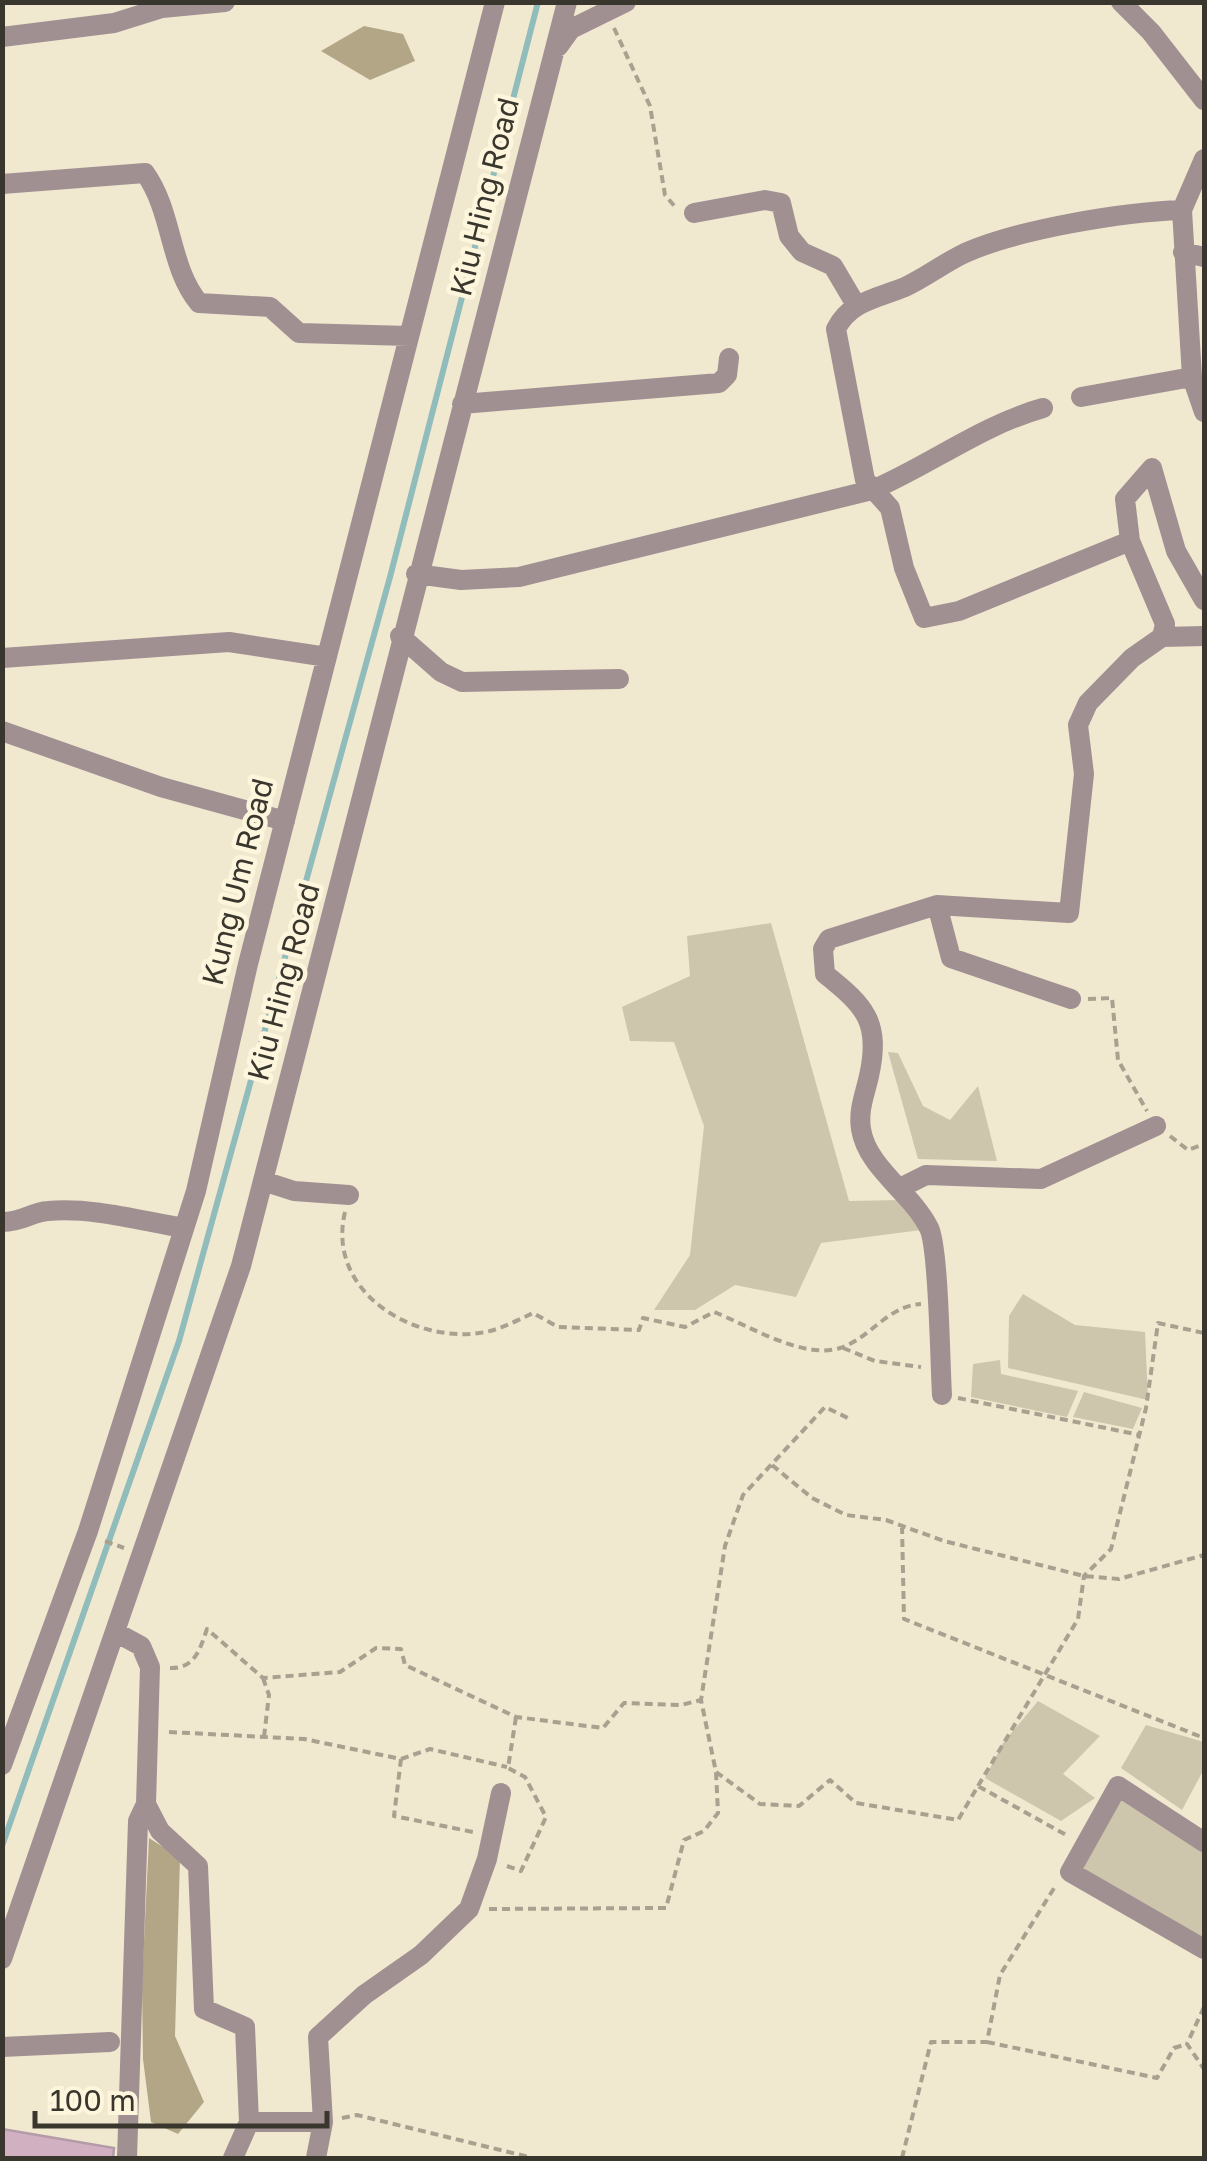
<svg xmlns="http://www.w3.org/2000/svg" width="1207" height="2161" viewBox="0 0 1207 2161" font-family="'Golos Text',sans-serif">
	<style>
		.green { fill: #cec5ad }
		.forest { fill: #b2a687 }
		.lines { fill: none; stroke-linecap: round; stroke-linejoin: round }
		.stream { stroke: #91bcbc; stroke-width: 6 }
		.building { fill: #d1b0c2; stroke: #b39ba8; stroke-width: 2.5 }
		.path { stroke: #a8a18f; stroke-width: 4; stroke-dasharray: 8 5; stroke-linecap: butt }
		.minor { stroke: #a19092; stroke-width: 20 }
		.labels { text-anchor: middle; stroke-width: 9; stroke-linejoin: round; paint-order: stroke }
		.street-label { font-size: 30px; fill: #39362d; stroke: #fef5dd }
	</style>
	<rect width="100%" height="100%" fill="#f1e8d0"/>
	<path class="green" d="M 771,923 L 849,1201 L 900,1200 L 921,1230 L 821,1243 L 796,1297 L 735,1285 L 695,1310 L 654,1310 L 690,1255 L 704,1126 L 674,1042 L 630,1041 L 622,1007 L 690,976 L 687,936 Z
		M 888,1052 L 898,1053 L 923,1106 L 950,1120 L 978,1086 L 997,1161 L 918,1159 Z
		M 1023,1294 L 1075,1325 L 1145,1332 L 1148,1400 L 1008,1368 L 1009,1316 Z
		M 1000,1360 L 1001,1374 L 1078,1391 L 1067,1417 L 971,1397 L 973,1364 Z
		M 1084,1392 L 1142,1408 L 1133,1429 L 1073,1417 Z
		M 1038,1701 L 1100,1736 L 1063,1774 L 1095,1798 L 1061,1821 L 985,1778 L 1003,1743 Z
		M 1146,1725 L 1204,1742 L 1204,1769 L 1182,1810 L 1121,1768 Z
		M 1120,1798 L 1204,1849 L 1204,1942 L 1078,1866 Z"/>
	<path class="forest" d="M 364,26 L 403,34 L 415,61 L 370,80 L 321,51 Z
		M 149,1838 L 180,1858 L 175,2036 L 204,2102 L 178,2134 L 151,2122 L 143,2059 L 142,1983 Z"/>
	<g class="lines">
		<path class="stream" d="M 2,1846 L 179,1341 L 390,577 L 538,2"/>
	</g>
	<path class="building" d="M 2,2129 L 114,2148 L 113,2158 L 2,2158 Z"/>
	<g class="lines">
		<path class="path" d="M 614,28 L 650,106 L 665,195 L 677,209
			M 1088,999 L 1112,998 L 1118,1060 L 1147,1111
			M 1170,1136 L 1188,1150 L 1204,1144
			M 345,1212 C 325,1294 419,1348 490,1331 C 505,1327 520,1319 533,1313 L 558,1327 L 639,1330 L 643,1318 L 685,1327 L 714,1312 C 748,1325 803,1360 840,1348 C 871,1338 887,1306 921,1304
			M 843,1348 L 875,1361 L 921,1367
			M 958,1398 L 1140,1435
			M 772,1465 L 812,1498 L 846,1515 L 886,1520 L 944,1541 L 1084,1576 L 1119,1579 L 1204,1555
			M 902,1526 L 904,1619 L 1204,1738
			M 105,1541 L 124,1548
			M 170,1668 C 195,1669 200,1649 207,1629 L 263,1678 L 340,1672 L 376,1648 L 401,1649 L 405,1665 L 516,1717 L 603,1728 L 624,1703 L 681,1705 L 701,1700
			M 263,1678 L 269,1695 L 264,1737
			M 169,1732 L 304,1739 L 401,1759 L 394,1816 L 473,1832
			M 401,1759 L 430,1749 L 507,1767
			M 716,1772 L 760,1804 L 799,1806 L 830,1780 L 856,1803 L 958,1820 L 978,1786 L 1068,1836
			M 978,1786 L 1078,1619 L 1084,1576 L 1111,1549 L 1146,1408 L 1158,1323 L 1204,1333
			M 507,1866 L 521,1871 L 546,1817 L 525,1777 L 508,1768 L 516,1717
			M 489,1909 L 666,1908 L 684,1840 L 704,1831 L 718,1813 L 716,1772 L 701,1700 L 725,1546 L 743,1495 L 825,1407 L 852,1420
			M 1204,2007 L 1187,2044 L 1204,2069
			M 987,2042 L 1157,2078 L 1174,2048 L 1187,2044
			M 342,2118 L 357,2115 L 533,2158
			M 902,2158 L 931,2042 L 987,2042 L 1000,1975 L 1056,1885"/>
		<path class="minor" d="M 1121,2 L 1151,32 L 1204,100
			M 2,37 L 114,23 L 162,8 L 225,2
			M 558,47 L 571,29 L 626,2
			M 1204,159 L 1182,210 L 1192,377 L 1204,412
			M 2,184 L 145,173 C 173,212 169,267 199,303 L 270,307 L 299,333 L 409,336
			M 694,213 L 765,200 L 781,203 L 789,236 L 802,252 L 833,266 L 856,305
			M 1183,252 L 1204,257
			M 1081,397 L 1192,377
			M 462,404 L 719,383 L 727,375 L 729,358
			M 1130,541 L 959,611 L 924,618 L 904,568 L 890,508 L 865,480 L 836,329 C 850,301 878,298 905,287 C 926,277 944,263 965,253 C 1019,229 1123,212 1182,210
			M 416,574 L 461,580 L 519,577 L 872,490 C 930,465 982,425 1043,408
			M 400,636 L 441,672 L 462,682 L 619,679
			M 1162,637 L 1204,636
			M 2,658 L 229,642 L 327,657
			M 2,731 L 161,787 L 285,821
			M 937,905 L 951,958 L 1071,999
			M 263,1181 L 294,1191 L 349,1195
			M 902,1187 L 926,1175 L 1041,1179 L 1156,1126
			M 2,1222 C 24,1222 31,1212 48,1211 C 93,1207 141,1221 184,1228
			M 942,1395 C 940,1365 939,1248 929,1228 C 912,1193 867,1168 861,1129 C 858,1110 865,1094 869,1076 C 881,1022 865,1006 825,974 L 823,949 L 829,939 L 937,905 L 1069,913 L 1084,774 L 1078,725 L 1088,703 L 1132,658 L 1162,637 L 1165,624 L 1130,541 L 1125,499 L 1152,468 L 1176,551 L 1204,600
			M 117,1633 L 141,1646 L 150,1667 L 146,1804 L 160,1831 L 198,1866 L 204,2009 L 245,2027 L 249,2122 L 233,2158
			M 2,1765 L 88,1531 L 196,1191 L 248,964 L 495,2
			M 1204,1842 L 1118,1786 L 1070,1872 L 1204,1949
			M 2,1959 L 241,1266 L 567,2
			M 2,2047 L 110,2042
			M 249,2122 L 323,2122
			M 127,2158 L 138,1821 L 146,1804
			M 316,2158 L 323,2122 L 318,2037 L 364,1995 L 421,1955 L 469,1909 L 487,1859 L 501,1793"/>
	</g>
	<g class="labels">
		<g class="street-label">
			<text transform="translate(485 197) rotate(-76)" y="10">Kiu Hing Road</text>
			<text transform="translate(238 882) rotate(-76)" y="10">Kung Um Road</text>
			<text transform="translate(284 982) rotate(-75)" y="10">Kiu Hing Road</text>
		</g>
	</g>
	<rect width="1207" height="2161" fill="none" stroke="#39362d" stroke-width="10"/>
	<path d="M35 2111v15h292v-15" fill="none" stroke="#39362d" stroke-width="5"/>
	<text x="50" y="2111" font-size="30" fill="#39362d" stroke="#fef5dd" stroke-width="8" paint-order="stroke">100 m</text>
</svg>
